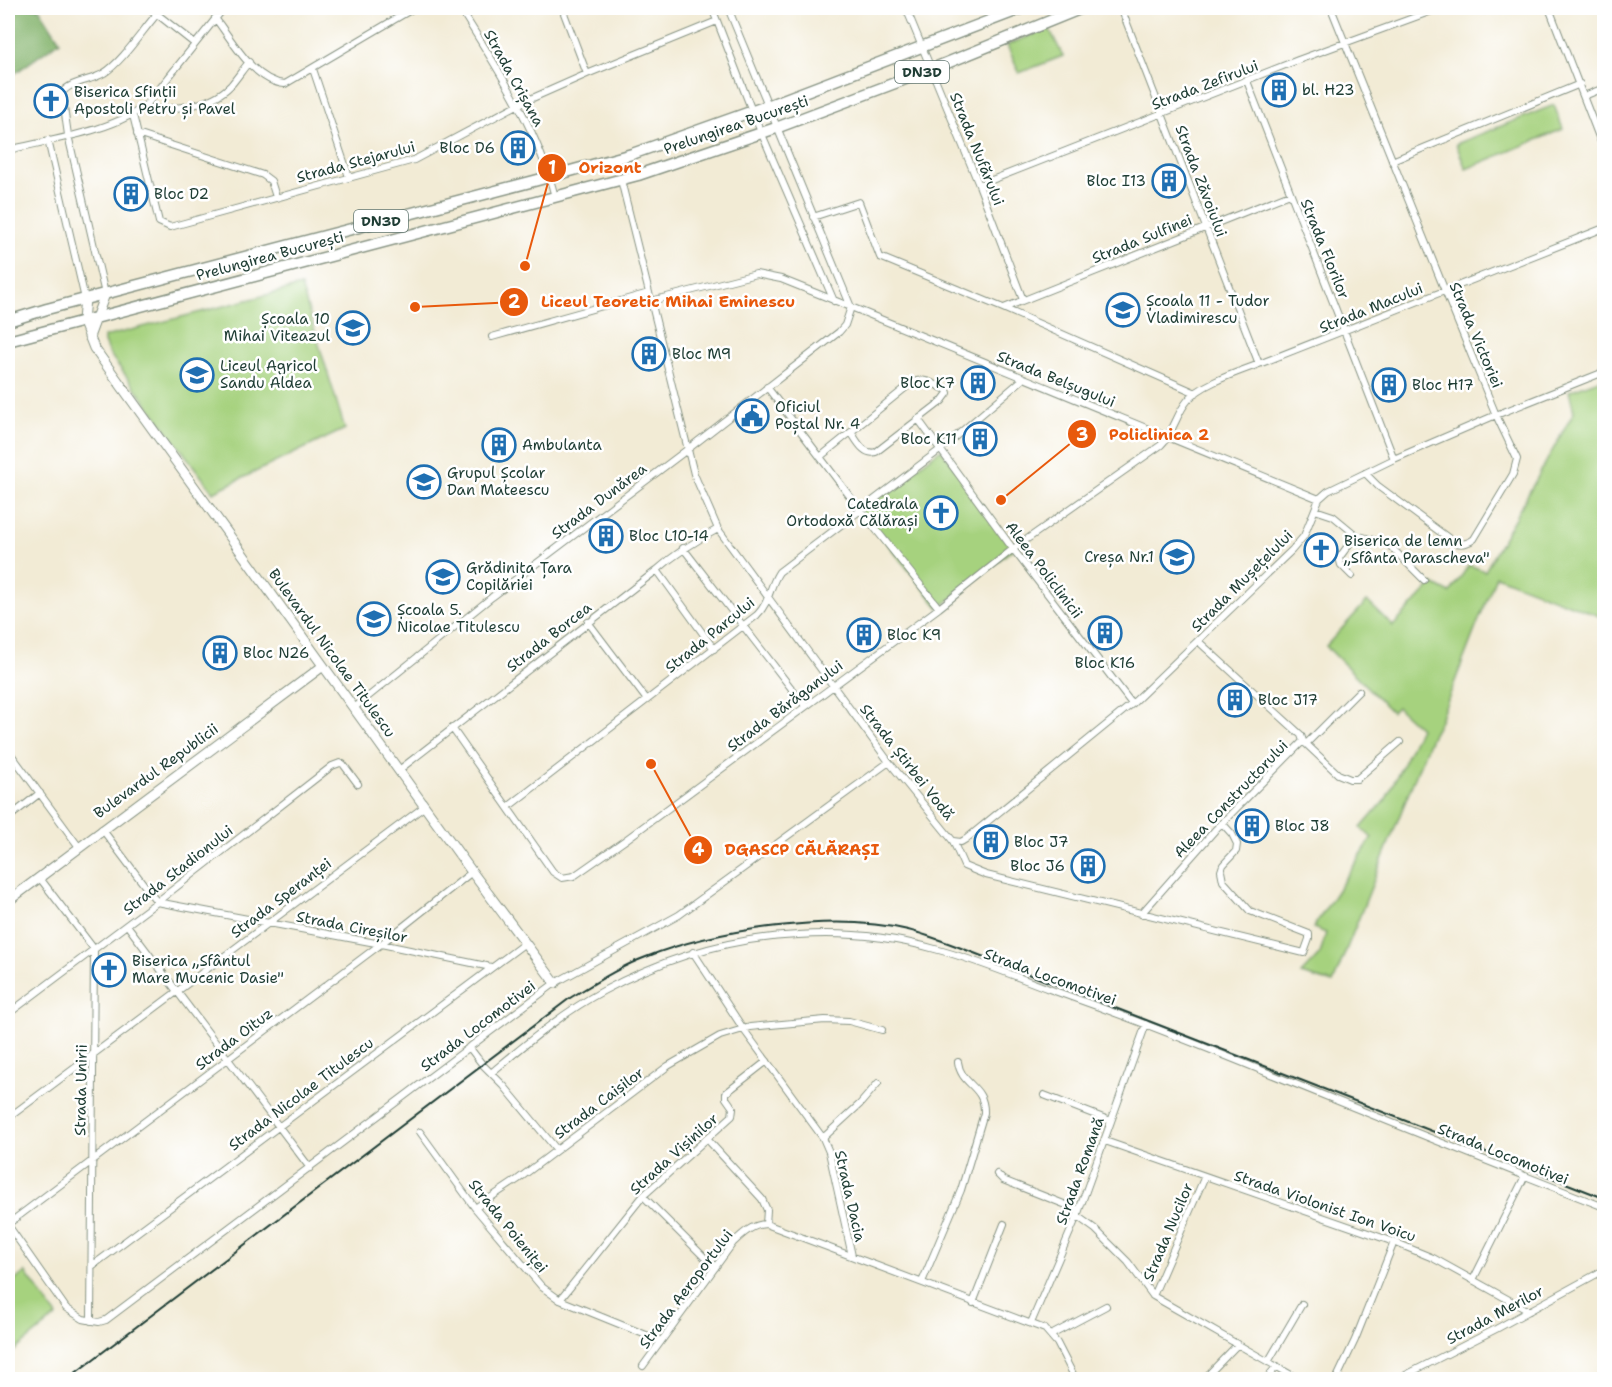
<svg xmlns="http://www.w3.org/2000/svg" width="1612" height="1387" viewBox="0 0 1612 1387" font-family="'Shantell Sans',sans-serif">
	<style>
		.green { fill: #a6d27e; stroke: #628859; stroke-width: 1.5 }
		.forest { fill: #84b46d; stroke: #527850; stroke-width: 1.5 }
		.lines { fill: none; stroke-linecap: round; stroke-linejoin: round }
		.minor-casing { stroke: #889484; stroke-width: 8 }
		.secondary-casing { stroke: #889484; stroke-width: 11 }
		.primary-casing { stroke: #889484; stroke-width: 13 }
		.minor { stroke: #fff; stroke-width: 6 }
		.secondary { stroke: #fff; stroke-width: 9 }
		.primary { stroke: #fff; stroke-width: 10 }
		.rail { stroke: #1f3d34; stroke-width: 2 }
		.labels { text-anchor: middle; stroke-width: 5; stroke-linejoin: round; paint-order: stroke }
		.shield { fill: #fff; stroke: #627771; stroke-width: 1.5 }
		.shield-label { font-size: 14px; font-weight: bold; fill: #1f3d34 }
		.street-label { font-size: 15px; fill: #1f3d34; stroke: #fff }
		.poi-label { font-size: 15px; fill: #1f3d34; stroke: #fff; text-anchor: start }
		.leader { fill: none; stroke: #e8590c; stroke-width: 2 }
		.callout-dot { fill: #e8590c; stroke: #fff; stroke-width: 2 }
		.mark-label { font-size: 18px; text-anchor: middle; font-weight: bold; fill: #fff }
		.callout-label { font-size: 16px; text-anchor: middle; font-weight: bold; fill: #e8590c; stroke: #fff; stroke-width: 5; stroke-linejoin: round; paint-order: stroke }
	</style>
	<rect width="100%" height="100%" fill="#fff"/>
	<filter id="ink" filterUnits="userSpaceOnUse"><feTurbulence type="fractalNoise" baseFrequency=".0167" numOctaves="2"/><feDisplacementMap in="SourceGraphic" scale="12" xChannelSelector="R" yChannelSelector="G"/><feConvolveMatrix kernelMatrix="1 2 1 2 8 2 1 2 1" color-interpolation-filters="sRGB"/></filter>
	<filter id="wash" filterUnits="userSpaceOnUse"><feTurbulence type="fractalNoise" baseFrequency=".008" numOctaves="4" result="noise"/><feDisplacementMap in="SourceGraphic" scale="24" xChannelSelector="R" yChannelSelector="G"/><feGaussianBlur stdDeviation="1.35" result="paint"/><feColorMatrix in="noise" values="0 0 0 0 0 0 0 0 0 0 0 0 0 0 0 0 0 1.4 0 .05"/><feComposite in="paint" operator="in"/></filter>
	<g filter="url(#wash)">
		<rect width="100%" height="100%" fill="#f2ebd5"/>
		<path class="green" d="M 1049,28 L 1063,56 L 1019,73 L 1007,45 Z
			M 1554,105 L 1563,129 L 1466,169 L 1456,144 Z
			M 301,286 L 345,429 L 213,492 L 108,352 L 104,342 L 104,337 Z
			M 1604,378 L 1604,618 L 1496,576 L 1438,725 L 1431,737 L 1333,983 L 1301,974 L 1320,954 L 1326,933 L 1313,928 L 1372,838 L 1361,828 L 1386,799 L 1420,728 L 1397,707 L 1392,712 L 1326,646 L 1367,601 L 1393,626 L 1433,584 L 1450,593 L 1469,565 L 1485,571 L 1574,412 L 1569,391 Z
			M 941,449 L 1013,549 L 939,608 L 861,511 Z
			M 25,1272 L 57,1316 L 8,1356 L 8,1286 Z"/>
		<path class="forest" d="M 8,8 L 39,8 L 60,41 L 14,74 L 8,89 Z"/>
	</g>
	<g filter="url(#ink)">
		<g class="lines">
			<defs>
				<path id="minor" d="M 148,8 L 157,14
					M 460,8 C 497,68 537,127 555,197
					M 562,8 L 587,74
					M 712,8 L 752,111 L 834,301
					M 906,8 L 979,185 L 1023,300
					M 1121,8 L 1259,364
					M 1331,8 L 1445,291 L 1496,415 L 1517,459 L 1513,474 L 1474,539 C 1468,544 1463,544 1455,543 L 1378,486 L 1365,473
					M 1549,8 L 1604,150
					M 215,18 C 233,41 254,82 285,84 L 414,8
					M 313,69 L 349,177
					M 1247,81 L 1394,459
					M 1584,96 L 1604,88
					M 141,109 C 171,110 209,108 231,85 C 237,78 243,69 249,62
					M 133,115 L 159,222 L 170,227 L 414,160 L 519,104 L 587,74 L 717,21
					M 137,134 L 263,175 L 271,181 L 276,197
					M 48,140 L 85,299
					M 8,150 C 49,140 117,131 148,103 L 224,8
					M 1392,161 L 1580,84
					M 621,180 L 694,474 L 718,529 L 889,762 L 953,841 L 964,866 L 986,875 L 1304,953 L 1309,939 L 1309,934 L 1250,911 L 1223,881 L 1221,871 L 1223,865 L 1236,851 L 1237,844 L 1232,834 L 1222,823
					M 979,185 L 1298,60 L 1440,8
					M 813,217 L 859,202 L 880,257 L 1003,308 L 1196,393
					M 105,294 L 68,135 L 62,93 C 70,81 92,81 104,73 C 122,62 142,31 157,14 L 195,44
					M 651,301 L 756,274 L 781,279 L 851,307 L 728,8
					M 1004,308 L 1290,194
					M 492,337 L 649,293
					M 767,387 L 861,511 L 939,608
					M 918,419 L 1013,549 L 1132,704
					M 820,457 L 909,385 C 922,375 933,384 947,390 L 948,393 L 942,401 L 876,452 C 864,456 857,441 851,432
					M 1315,510 L 1333,516 L 1356,535 L 1388,544 L 1424,580
					M 683,548 L 805,706
					M 657,570 L 714,649
					M 1352,576 L 1341,565 L 1339,558 L 1356,535
					M 588,622 L 647,700
					M 1198,641 L 1301,735 L 1303,741 L 1338,774 L 1350,779 L 1357,779 L 1400,742
					M 354,708 L 492,597 L 688,449 L 839,332 L 845,325 L 851,307 L 1319,499
					M 452,728 L 553,872 L 562,878 L 574,876 L 624,841 L 939,608 L 1013,549 L 1161,445 C 1174,432 1176,414 1188,400 C 1202,383 1239,372 1259,364 L 1604,228
					M 1306,744 L 1359,691
					M 8,750 L 79,847
					M 399,770 L 657,570 C 676,553 695,541 718,529
					M 508,807 L 757,615 C 770,602 769,587 779,572 L 941,449 L 1023,379
					M 8,818 L 40,793
					M 102,829 L 157,902 L 381,944 L 491,967
					M 953,841 L 961,842 L 966,839 L 1132,704 L 1292,550 L 1304,536 L 1319,499 L 1328,491 L 1394,459 L 1496,415 L 1604,372
					M 39,877 L 94,949 L 91,1321
					M 1141,914 L 1216,829 L 1303,741
					M 127,925 L 310,1168
					M 693,952 L 744,1030 L 823,1138 L 829,1152 L 852,1256
					M 8,1014 L 157,902 L 332,766 L 340,763 L 343,764 L 358,784
					M 469,1047 L 482,1064 L 504,1086 L 557,1150
					M 491,1073 C 526,1044 562,1013 603,991 C 663,959 730,938 798,935 C 843,932 892,937 935,949 C 974,959 1012,975 1049,989 C 1100,1007 1151,1026 1201,1046 C 1336,1100 1470,1155 1604,1207
					M 1044,1095 L 1111,1121
					M 8,1118 L 425,806
					M 420,1132 L 475,1208 L 542,1287 L 560,1300 L 661,1341
					M 823,1138 L 860,1104 L 878,1083
					M 707,1139 L 762,1199 L 767,1210 L 766,1224
					M 1105,1141 L 1394,1242 L 1433,1258 L 1529,1311
					M 997,1174 L 1003,1180 L 1079,1210
					M 643,1196 L 715,1268
					M 475,1208 L 517,1180 L 668,1066 L 720,1036 L 750,1027 L 825,1020 L 849,1021 L 882,1030
					M 1077,1216 L 1095,1229 L 1128,1262 L 1153,1296 L 1300,1380
					M 8,1224 L 381,944 L 472,872
					M 8,1225 L 66,1308 L 83,1319 L 99,1322 L 106,1320 L 555,983 L 679,915 L 889,762
					M 92,1266 L 525,943
					M 1473,1280 L 1525,1176
					M 922,1282 L 961,1190 L 984,1113 C 985,1085 961,1086 958,1062
					M 1153,1296 L 1205,1176
					M 560,1300 L 643,1196 L 732,1116 L 733,1108 L 726,1098 L 726,1093 L 767,1061
					M 973,1303 L 1004,1224
					M 1031,1323 L 1077,1216 L 1146,1024
					M 1051,1335 L 1106,1306
					M 1268,1362 L 1302,1304
					M 643,1366 L 733,1243 C 742,1234 753,1224 766,1224 L 1045,1329 L 1057,1343 L 1076,1380
					M 1203,1380 L 1237,1345
					M 1265,1380 L 1276,1367
					M 1336,1380 L 1355,1340 L 1394,1242
					M 1396,1380 L 1496,1329 L 1604,1270"/>
				<path id="secondary" d="M 85,299 L 83,320 L 94,348 L 472,872 L 555,983
					M 89,337 L 105,294
					M 8,901 L 323,666"/>
				<path id="primary" d="M 8,321 L 47,309 L 534,181 L 632,154 L 767,106 L 1023,8
					M 8,341 L 638,175 L 776,128 L 932,69 L 1082,8"/>
			</defs>
			<use href="#minor" class="minor-casing"/>
			<use href="#secondary" class="secondary-casing"/>
			<use href="#primary" class="primary-casing"/>
			<use href="#minor" class="minor"/>
			<use href="#secondary" class="secondary"/>
			<use href="#primary" class="primary"/>
			<path class="rail" d="M 66,1380 L 570,998 C 595,983 619,967 646,957 C 717,929 834,912 908,930 C 924,934 940,940 956,946 L 1604,1198"/>
		</g>
	</g>
	<defs>
		<symbol id="building-ring" viewBox="-11 -11 22 22"><circle r="9.5" fill="#fff" stroke="#1f6fb2" stroke-width="1.5"/><path d="M-4-6H4V6H1V3H-1V6H-4ZM-2.5-4.3h1.7v1.8h-1.7ZM.8-4.3h1.7v1.8H.8ZM-2.5-1h1.7V.8h-1.7ZM.8-1h1.7V.8H.8Z" fill="#1f6fb2"/></symbol>
		<symbol id="church-ring" viewBox="-11 -11 22 22"><circle r="9.5" fill="#fff" stroke="#1f6fb2" stroke-width="1.5"/><path d="M-1.2-6h2.4v3.5h3.3v2.4h-3.3V6h-2.4V-.1h-3.3v-2.4h3.3Z" fill="#1f6fb2"/></symbol>
		<symbol id="school-ring" viewBox="-11 -11 22 22"><circle r="9.5" fill="#fff" stroke="#1f6fb2" stroke-width="1.5"/><path d="M0-5L7-2L0 1L-7-2ZM-4 1L0 2.5L4 1V4Q0 6-4 4Z" fill="#1f6fb2"/></symbol>
		<symbol id="civic-ring" viewBox="-11 -11 22 22"><circle r="9.5" fill="#fff" stroke="#1f6fb2" stroke-width="1.5"/><path d="M-.6-6.5H3V-4.5H.6V-3L4-1V1h2V6H-6V1h2V-1L-.6-3ZM-1.2 2.5V6h2.4V2.5Z" fill="#1f6fb2"/></symbol>
	</defs>
	<g fill-rule="evenodd">
		<use href="#building-ring" x="1260" y="71" width="38" height="38"/>
		<use href="#church-ring" x="32" y="82" width="38" height="38"/>
		<use href="#building-ring" x="499" y="129" width="38" height="38"/>
		<use href="#building-ring" x="1150" y="162" width="38" height="38"/>
		<use href="#building-ring" x="112" y="175" width="38" height="38"/>
		<use href="#school-ring" x="1104" y="291" width="38" height="38"/>
		<use href="#school-ring" x="334" y="309" width="38" height="38"/>
		<use href="#building-ring" x="630" y="335" width="38" height="38"/>
		<use href="#school-ring" x="178" y="356" width="38" height="38"/>
		<use href="#building-ring" x="959" y="364" width="38" height="38"/>
		<use href="#building-ring" x="1370" y="366" width="38" height="38"/>
		<use href="#civic-ring" x="733" y="397" width="38" height="38"/>
		<use href="#building-ring" x="961" y="420" width="38" height="38"/>
		<use href="#building-ring" x="480" y="426" width="38" height="38"/>
		<use href="#school-ring" x="405" y="463" width="38" height="38"/>
		<use href="#church-ring" x="922" y="494" width="38" height="38"/>
		<use href="#building-ring" x="587" y="517" width="38" height="38"/>
		<use href="#church-ring" x="1302" y="531" width="38" height="38"/>
		<use href="#school-ring" x="1158" y="538" width="38" height="38"/>
		<use href="#school-ring" x="424" y="558" width="38" height="38"/>
		<use href="#school-ring" x="355" y="600" width="38" height="38"/>
		<use href="#building-ring" x="1086" y="614" width="38" height="38"/>
		<use href="#building-ring" x="845" y="616" width="38" height="38"/>
		<use href="#building-ring" x="201" y="634" width="38" height="38"/>
		<use href="#building-ring" x="1216" y="681" width="38" height="38"/>
		<use href="#building-ring" x="1233" y="807" width="38" height="38"/>
		<use href="#building-ring" x="972" y="823" width="38" height="38"/>
		<use href="#building-ring" x="1069" y="847" width="38" height="38"/>
		<use href="#church-ring" x="90" y="951" width="38" height="38"/>
	</g>
	<g class="labels">
		<g class="shield">
			<rect x="895" y="61" width="54" height="22" rx="4.5"/>
			<rect x="354" y="210" width="54" height="22" rx="4.5"/>
		</g>
		<g class="shield-label">
			<text x="922" y="77">DN3D</text>
			<text x="381" y="226">DN3D</text>
		</g>
		<g class="street-label">
			<text transform="translate(514 78) rotate(61)" y="5">Strada Crișana</text>
			<text transform="translate(1205 85) rotate(-21)" y="5">Strada Zefirului</text>
			<text transform="translate(736 125) rotate(-19)" y="5">Prelungirea București</text>
			<text transform="translate(977 149) rotate(68)" y="5">Strada Nufărului</text>
			<text transform="translate(356 162) rotate(-15)" y="5">Strada Stejarului</text>
			<text transform="translate(1201 181) rotate(69)" y="5">Strada Zăvoiului</text>
			<text transform="translate(1142 239) rotate(-22)" y="5">Strada Sulfinei</text>
			<text transform="translate(1325 249) rotate(68)" y="5">Strada Florilor</text>
			<text transform="translate(270 256) rotate(-15)" y="5">Prelungirea București</text>
			<text transform="translate(1371 308) rotate(-22)" y="5">Strada Macului</text>
			<text transform="translate(1476 335) rotate(67)" y="5">Strada Victoriei</text>
			<text transform="translate(1056 379) rotate(22)" y="5">Strada Belșugului</text>
			<text transform="translate(599 501) rotate(-37)" y="5">Strada Dunărea</text>
			<text transform="translate(1044 570) rotate(53)" y="5">Aleea Policlinicii</text>
			<text transform="translate(1242 581) rotate(-45)" y="5">Strada Mușețelului</text>
			<text transform="translate(710 635) rotate(-39)" y="5">Strada Parcului</text>
			<text transform="translate(549 637) rotate(-38)" y="5">Strada Borcea</text>
			<text transform="translate(332 653) rotate(54)" y="5">Bulevardul Nicolae Titulescu</text>
			<text transform="translate(785 706) rotate(-37)" y="5">Strada Bărăganului</text>
			<text transform="translate(907 762) rotate(52)" y="5">Strada Știrbei Vodă</text>
			<text transform="translate(156 771) rotate(-36)" y="5">Bulevardul Republicii</text>
			<text transform="translate(1231 799) rotate(-46)" y="5">Aleea Constructorului</text>
			<text transform="translate(178 870) rotate(-38)" y="5">Strada Stadionului</text>
			<text transform="translate(281 898) rotate(-37)" y="5">Strada Speranței</text>
			<text transform="translate(352 927) rotate(11)" y="5">Strada Cireșilor</text>
			<text transform="translate(1050 977) rotate(20)" y="5">Strada Locomotivei</text>
			<text transform="translate(478 1026) rotate(-37)" y="5">Strada Locomotivei</text>
			<text transform="translate(234 1039) rotate(-37)" y="5">Strada Oituz</text>
			<text transform="translate(81 1090) rotate(-89)" y="5">Strada Unirii</text>
			<text transform="translate(301 1094) rotate(-37)" y="5">Strada Nicolae Titulescu</text>
			<text transform="translate(599 1103) rotate(-37)" y="5">Strada Caișilor</text>
			<text transform="translate(674 1154) rotate(-42)" y="5">Strada Vișinilor</text>
			<text transform="translate(1503 1154) rotate(22)" y="5">Strada Locomotivei</text>
			<text transform="translate(1080 1171) rotate(-70)" y="5">Strada Romană</text>
			<text transform="translate(850 1196) rotate(77)" y="5">Strada Dacia</text>
			<text transform="translate(1325 1206) rotate(19)" y="5">Strada Violonist Ion Voicu</text>
			<text transform="translate(508 1226) rotate(51)" y="5">Strada Poieniței</text>
			<text transform="translate(1168 1232) rotate(-67)" y="5">Strada Nucilor</text>
			<text transform="translate(686 1289) rotate(-53)" y="5">Strada Aeroportului</text>
			<text transform="translate(1495 1315) rotate(-28)" y="5">Strada Merilor</text>
		</g>
		<g class="poi-label">
			<text x="1302" y="95">bl. H23</text>
			<text x="74" y="97">Biserica Sfinții<tspan x="74" dy="17">Apostoli Petru și Pavel</tspan></text>
			<text x="495" y="153" text-anchor="end">Bloc D6</text>
			<text x="1146" y="186" text-anchor="end">Bloc I13</text>
			<text x="154" y="199">Bloc D2</text>
			<text x="1146" y="306">Școala 11 - Tudor<tspan x="1146" dy="17">Vladimirescu</tspan></text>
			<text x="330" y="324" text-anchor="end">Școala 10<tspan x="330" dy="17">Mihai Viteazul</tspan></text>
			<text x="672" y="359">Bloc M9</text>
			<text x="220" y="371">Liceul Agricol<tspan x="220" dy="17">Sandu Aldea</tspan></text>
			<text x="955" y="388" text-anchor="end">Bloc K7</text>
			<text x="1412" y="390">Bloc H17</text>
			<text x="775" y="412">Oficiul<tspan x="775" dy="17">Poștal Nr. 4</tspan></text>
			<text x="957" y="444" text-anchor="end">Bloc K11</text>
			<text x="522" y="450">Ambulanta</text>
			<text x="447" y="478">Grupul Școlar<tspan x="447" dy="17">Dan Mateescu</tspan></text>
			<text x="918" y="509" text-anchor="end">Catedrala<tspan x="918" dy="17">Ortodoxă Călărași</tspan></text>
			<text x="629" y="541">Bloc L10-14</text>
			<text x="1344" y="546">Biserica de lemn<tspan x="1344" dy="17">„Sfânta Parascheva"</tspan></text>
			<text x="1154" y="562" text-anchor="end">Creșa Nr.1</text>
			<text x="466" y="573">Grădinița Țara<tspan x="466" dy="17">Copilăriei</tspan></text>
			<text x="397" y="615">Școala 5.<tspan x="397" dy="17">Nicolae Titulescu</tspan></text>
			<text x="887" y="640">Bloc K9</text>
			<text x="243" y="658">Bloc N26</text>
			<text x="1105" y="668" text-anchor="middle">Bloc K16</text>
			<text x="1258" y="705">Bloc J17</text>
			<text x="1275" y="831">Bloc J8</text>
			<text x="1014" y="847">Bloc J7</text>
			<text x="1065" y="871" text-anchor="end">Bloc J6</text>
			<text x="132" y="966">Biserica „Sfântul<tspan x="132" dy="17">Mare Mucenic Dasie"</tspan></text>
		</g>
	</g>
	<path class="leader" d="M525 266L552 168M415 307L514 302M1001 500L1082 434M651 764L698 850"/>
	<g class="callout-dot">
		<circle cx="525" cy="266" r="6"/>
		<circle cx="415" cy="307" r="6"/>
		<circle cx="1001" cy="500" r="6"/>
		<circle cx="651" cy="764" r="6"/>
		<circle cx="552" cy="168" r="15"/>
		<circle cx="514" cy="302" r="15"/>
		<circle cx="1082" cy="434" r="15"/>
		<circle cx="698" cy="850" r="15"/>
	</g>
	<g class="mark-label">
		<text x="552" y="174">1</text>
		<text x="514" y="308">2</text>
		<text x="1082" y="441">3</text>
		<text x="698" y="856">4</text>
	</g>
	<g class="callout-label">
		<text x="610" y="173">Orizont</text>
		<text x="668" y="307">Liceul Teoretic Mihai Eminescu</text>
		<text x="1159" y="440">Policlinica 2</text>
		<text x="802" y="855">DGASCP CĂLĂRAȘI</text>
	</g>
	<rect width="1612" height="1387" fill="none" stroke="#fff" stroke-width="30"/>
</svg>
